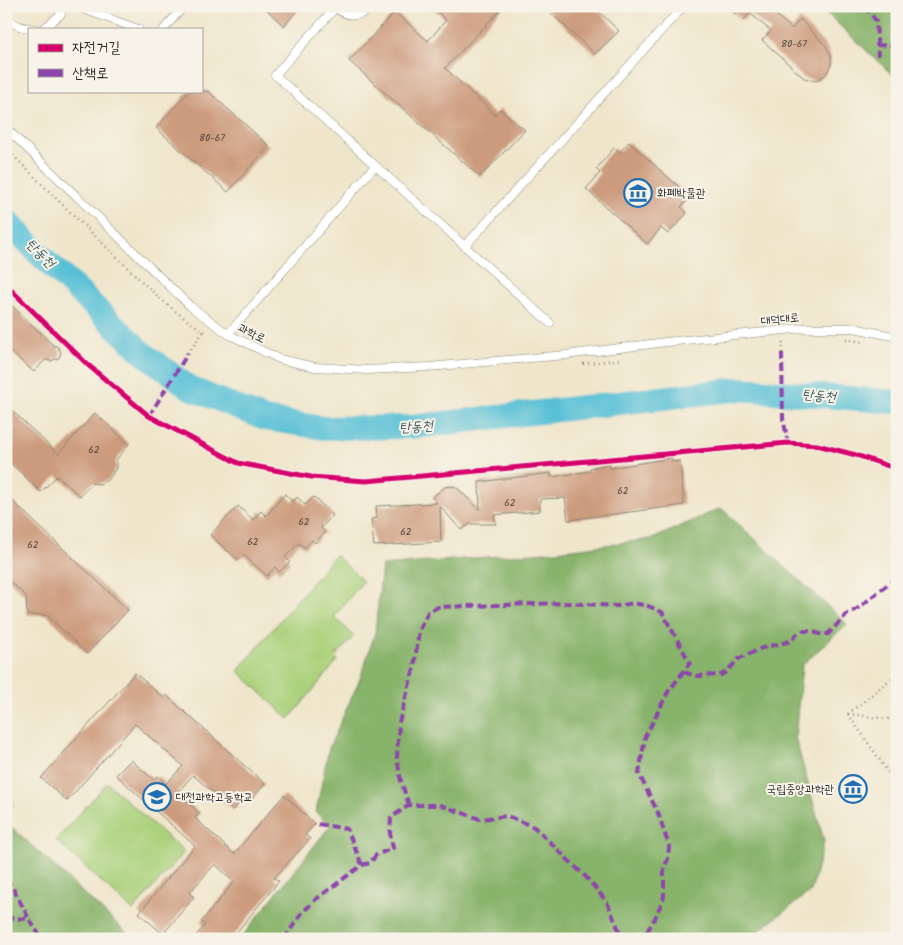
<svg xmlns="http://www.w3.org/2000/svg" width="903" height="945" viewBox="0 0 903 945" font-family="Kalam,'Poor Story',sans-serif">
	<style>
		.green { fill: #abd17b; stroke: #6b7e53 }
		.forest { fill: #88b36b; stroke: #5a6f4b }
		.lines { fill: none; stroke-linecap: round; stroke-linejoin: round }
		.river { stroke: #59c0d6; stroke-width: 24 }
		.building { fill: #cc9a7b }
		.lane-casing { stroke: #8d887a; stroke-width: 9 }
		.path { stroke: #8d887a; stroke-width: 2.5; stroke-dasharray: 1 4; stroke-linecap: butt }
		.lane { stroke: #fff; stroke-width: 8 }
		.quiet { stroke: #8e44ad; stroke-width: 4; stroke-dasharray: 8 4; stroke-linecap: butt }
		.cycleway-casing { stroke: #f7f3e8; stroke-width: 8 }
		.cycleway { stroke: #d6006c; stroke-width: 5 }
		.labels { text-anchor: middle; stroke-width: 4; stroke-linejoin: round; paint-order: stroke }
		.number-label { font-size: 10px; fill: #53473f }
		.poi-label { font-size: 12px; fill: #2b2b2b; stroke: #f7f3e8; text-anchor: start }
		.street-label { font-size: 12px; fill: #2b2b2b; stroke: #f7f3e8 }
		.water-label { font-size: 14px; font-style: italic; fill: #39585e; stroke: #f7f3e8 }
	</style>
	<rect width="100%" height="100%" fill="#f7f3e8"/>
	<filter id="ink" filterUnits="userSpaceOnUse"><feTurbulence type="fractalNoise" baseFrequency=".02" numOctaves="2"/><feDisplacementMap in="SourceGraphic" scale="10" xChannelSelector="R" yChannelSelector="G"/><feConvolveMatrix kernelMatrix="1 2 1 2 8 2 1 2 1" color-interpolation-filters="sRGB"/></filter>
	<filter id="wash" filterUnits="userSpaceOnUse"><feTurbulence type="fractalNoise" baseFrequency=".0096" numOctaves="4" result="noise"/><feDisplacementMap in="SourceGraphic" scale="20" xChannelSelector="R" yChannelSelector="G"/><feGaussianBlur stdDeviation="1.12" result="paint"/><feColorMatrix in="noise" values="0 0 0 0 0 0 0 0 0 0 0 0 0 0 0 0 0 1.4 0 .05"/><feComposite in="paint" operator="in"/></filter>
	<g filter="url(#wash)">
		<rect width="100%" height="100%" fill="#efe5ca"/>
		<path class="green" d="M 335,555 L 363,581 L 334,617 L 354,636 L 335,657 L 338,660 L 289,719 L 238,671 Z
			M 107,783 L 184,852 L 133,911 L 56,840 Z"/>
		<path class="forest" d="M 819,6 L 897,6 L 897,79 Z
			M 721,508 L 847,624 L 802,665 L 795,737 L 824,841 L 811,891 L 748,939 L 240,939 L 330,826 L 316,812 L 329,748 L 360,679 L 375,633 L 382,566 L 557,551 L 652,539 Z
			M 6,822 L 133,939 L 6,939 Z"/>
		<g class="lines">
			<path class="river" d="M 6,219 L 38,253 L 143,353 L 190,388 L 265,419 L 324,428 L 411,427 L 740,389 L 897,402"/>
		</g>
		<g id="blocks">
			<path class="building" d="M 263,6 L 301,6 L 284,26 Z
				M 431,6 L 504,6 L 445,68 L 495,115 L 500,109 L 525,130 L 480,177 L 349,61 L 395,12 L 428,41 L 446,20 Z
				M 543,6 L 593,6 L 619,31 L 595,54 Z
				M 727,6 L 766,6 L 792,29 L 800,19 L 826,46 L 831,56 L 831,65 L 826,74 L 816,81 L 804,78 L 762,40 L 771,31 L 750,13 L 743,21 Z
				M 189,91 L 208,91 L 269,146 L 228,192 L 156,128 Z
				M 629,142 L 690,197 L 681,207 L 687,213 L 668,234 L 661,228 L 647,244 L 586,189 L 600,173 L 596,169 L 614,148 L 620,152 Z
				M 6,300 L 54,346 L 57,346 L 61,352 L 59,358 L 51,361 L 45,360 L 34,372 L 6,348 Z
				M 6,405 L 58,454 L 95,413 L 129,444 L 116,460 L 116,468 L 109,479 L 100,484 L 92,483 L 80,496 L 57,476 L 41,492 L 6,459 Z
				M 672,458 L 672,462 L 680,461 L 684,505 L 568,520 L 565,498 L 540,499 L 540,511 L 494,515 L 496,524 L 470,524 L 461,530 L 440,506 L 441,542 L 374,546 L 371,519 L 377,518 L 376,506 L 437,503 L 432,497 L 445,487 L 451,486 L 456,487 L 480,510 L 479,482 L 551,473 L 551,477 L 590,471 L 590,468 L 609,464 L 610,468 Z
				M 285,494 L 293,502 L 297,497 L 305,505 L 314,497 L 333,515 L 321,528 L 325,532 L 315,543 L 312,540 L 305,548 L 299,543 L 285,557 L 290,562 L 279,572 L 275,567 L 267,576 L 244,555 L 238,560 L 210,535 L 238,506 L 253,520 L 261,511 L 266,516 Z
				M 6,495 L 128,610 L 87,654 L 47,615 L 27,615 L 26,596 L 6,578 Z
				M 135,673 L 164,698 L 166,695 L 265,784 L 249,802 L 244,798 L 233,810 L 193,775 L 177,793 L 200,813 L 195,818 L 234,854 L 284,795 L 315,824 L 305,835 L 310,839 L 274,878 L 279,881 L 231,939 L 193,939 L 205,925 L 201,922 L 234,882 L 215,864 L 189,893 L 194,897 L 163,934 L 139,913 L 195,846 L 116,775 L 131,760 L 154,780 L 158,776 L 166,784 L 183,766 L 135,724 L 67,801 L 41,778 Z"/>
		</g>
	</g>
	<g filter="url(#ink)">
		<use href="#blocks" fill-opacity="0" stroke="#8d887a" stroke-width="1"/>
		<g class="lines">
			<defs>
				<path id="lane" d="M 75,6 L 138,29
					M 335,6 C 345,18 362,18 373,6
					M 336,7 L 275,75 L 550,323
					M 6,18 C 15,26 24,28 36,29
					M 43,29 L 61,14 L 60,6
					M 164,29 L 184,6
					M 6,128 L 190,306 L 228,334 L 279,359 L 315,367 L 367,370 L 428,367 L 566,355 L 666,342 L 804,328 L 854,328 L 897,337
					M 465,246 L 680,10 L 676,6
					M 228,334 L 375,166
					M 6,801 L 10,804"/>
			</defs>
			<use href="#lane" class="lane-casing"/>
			<path class="path" d="M 6,148 C 42,185 79,221 116,256 C 144,284 173,313 207,333
				M 846,339 L 863,342
				M 188,353 L 204,331
				M 782,353 L 783,339
				M 583,364 L 622,359
				M 848,714 L 897,785
				M 848,714 L 897,674
				M 848,714 L 897,720"/>
			<use href="#lane" class="lane"/>
			<path class="quiet" d="M 865,6 L 876,21 L 878,56
				M 877,45 L 897,46
				M 782,353 L 783,418 L 788,443
				M 149,416 L 188,353
				M 684,672 L 696,676 L 721,675 L 726,672 L 740,658 L 762,648 L 791,641 L 796,635 L 803,631 L 810,631 L 820,634 L 828,634 L 846,615 L 857,609 L 897,577
				M 409,805 L 401,781 L 397,758 L 399,722 L 414,668 L 419,630 L 428,612 L 438,607 L 565,603 L 618,606 L 633,603 L 648,606 L 662,612 L 690,663 L 668,692 L 645,737 L 639,774 L 658,813 L 669,846 L 668,859 L 664,868 L 664,897 L 655,918 L 645,935 L 639,939
				M 318,824 L 347,829 L 362,865
				M 6,879 L 13,888 L 29,919
				M 6,918 L 29,919 L 42,939
				M 284,939 L 302,913 L 315,900 L 362,865 L 370,863 L 376,855 L 393,848 L 390,833 L 391,818 L 409,805 L 440,805 L 480,819 L 507,816 L 534,827 L 586,877 L 607,902 L 618,928 L 630,939"/>
			<defs>
				<path id="cycleway" d="M 6,285 L 88,365 L 149,416 L 238,463 L 311,477 L 366,481 L 788,443 L 817,445 L 856,455 L 897,469"/>
			</defs>
			<use href="#cycleway" class="cycleway-casing"/>
			<use href="#cycleway" class="cycleway"/>
		</g>
	</g>
	<defs>
		<symbol id="museum-ring" viewBox="-11 -11 22 22"><circle r="9.5" fill="#f7f3e8" stroke="#1f6fb2" stroke-width="1.5"/><path d="M0-6L6-3V-2H-6V-3ZM-5-1h2V3h-2ZM-1-1h2V3h-2ZM3-1h2V3H3ZM-6 4H6V6H-6Z" fill="#1f6fb2"/></symbol>
		<symbol id="school-ring" viewBox="-11 -11 22 22"><circle r="9.5" fill="#f7f3e8" stroke="#1f6fb2" stroke-width="1.5"/><path d="M0-5L7-2L0 1L-7-2ZM-4 1L0 2.5L4 1V4Q0 6-4 4Z" fill="#1f6fb2"/></symbol>
	</defs>
	<g fill-rule="evenodd">
		<use href="#museum-ring" x="622" y="177" width="32" height="32"/>
		<use href="#museum-ring" x="837" y="773" width="32" height="32"/>
		<use href="#school-ring" x="141" y="781" width="32" height="32"/>
	</g>
	<g class="labels">
		<g class="number-label">
			<text x="794" y="47">80-67</text>
			<text x="212" y="141">80-67</text>
			<text x="94" y="453">62</text>
			<text x="623" y="494">62</text>
			<text x="510" y="506">62</text>
			<text x="304" y="525">62</text>
			<text x="406" y="535">62</text>
			<text x="253" y="545">62</text>
			<text x="33" y="548">62</text>
		</g>
		<g class="poi-label">
			<text x="657" y="197">화폐박물관</text>
			<text x="834" y="793" text-anchor="end">국립중앙과학관</text>
			<text x="176" y="801">대전과학고등학교</text>
		</g>
		<g class="street-label">
			<text transform="translate(780 319) rotate(-6)" y="4">대덕대로</text>
			<text transform="translate(252 333) rotate(26)" y="4">과학로</text>
		</g>
		<g class="water-label">
			<text transform="translate(41 253) rotate(45)" y="5">탄동천</text>
			<text transform="translate(819 395) rotate(5)" y="5">탄동천</text>
			<text transform="translate(416 426) rotate(-4)" y="5">탄동천</text>
		</g>
	</g>
	<rect width="903" height="945" fill="none" stroke="#f7f3e8" stroke-width="25"/>
	<rect x="28" y="28" width="175" height="65" fill="#f7f3e8" stroke="#a5a39c"/>
	<rect x="38" y="44" width="25" height="8" fill="#d6006c" stroke="#a5a39c"/>
	<text x="72" y="52" font-size="15" fill="#2b2b2b">자전거길</text>
	<rect x="38" y="69" width="25" height="8" fill="#8e44ad" stroke="#a5a39c"/>
	<text x="72" y="78" font-size="15" fill="#2b2b2b">산책로</text>
</svg>
